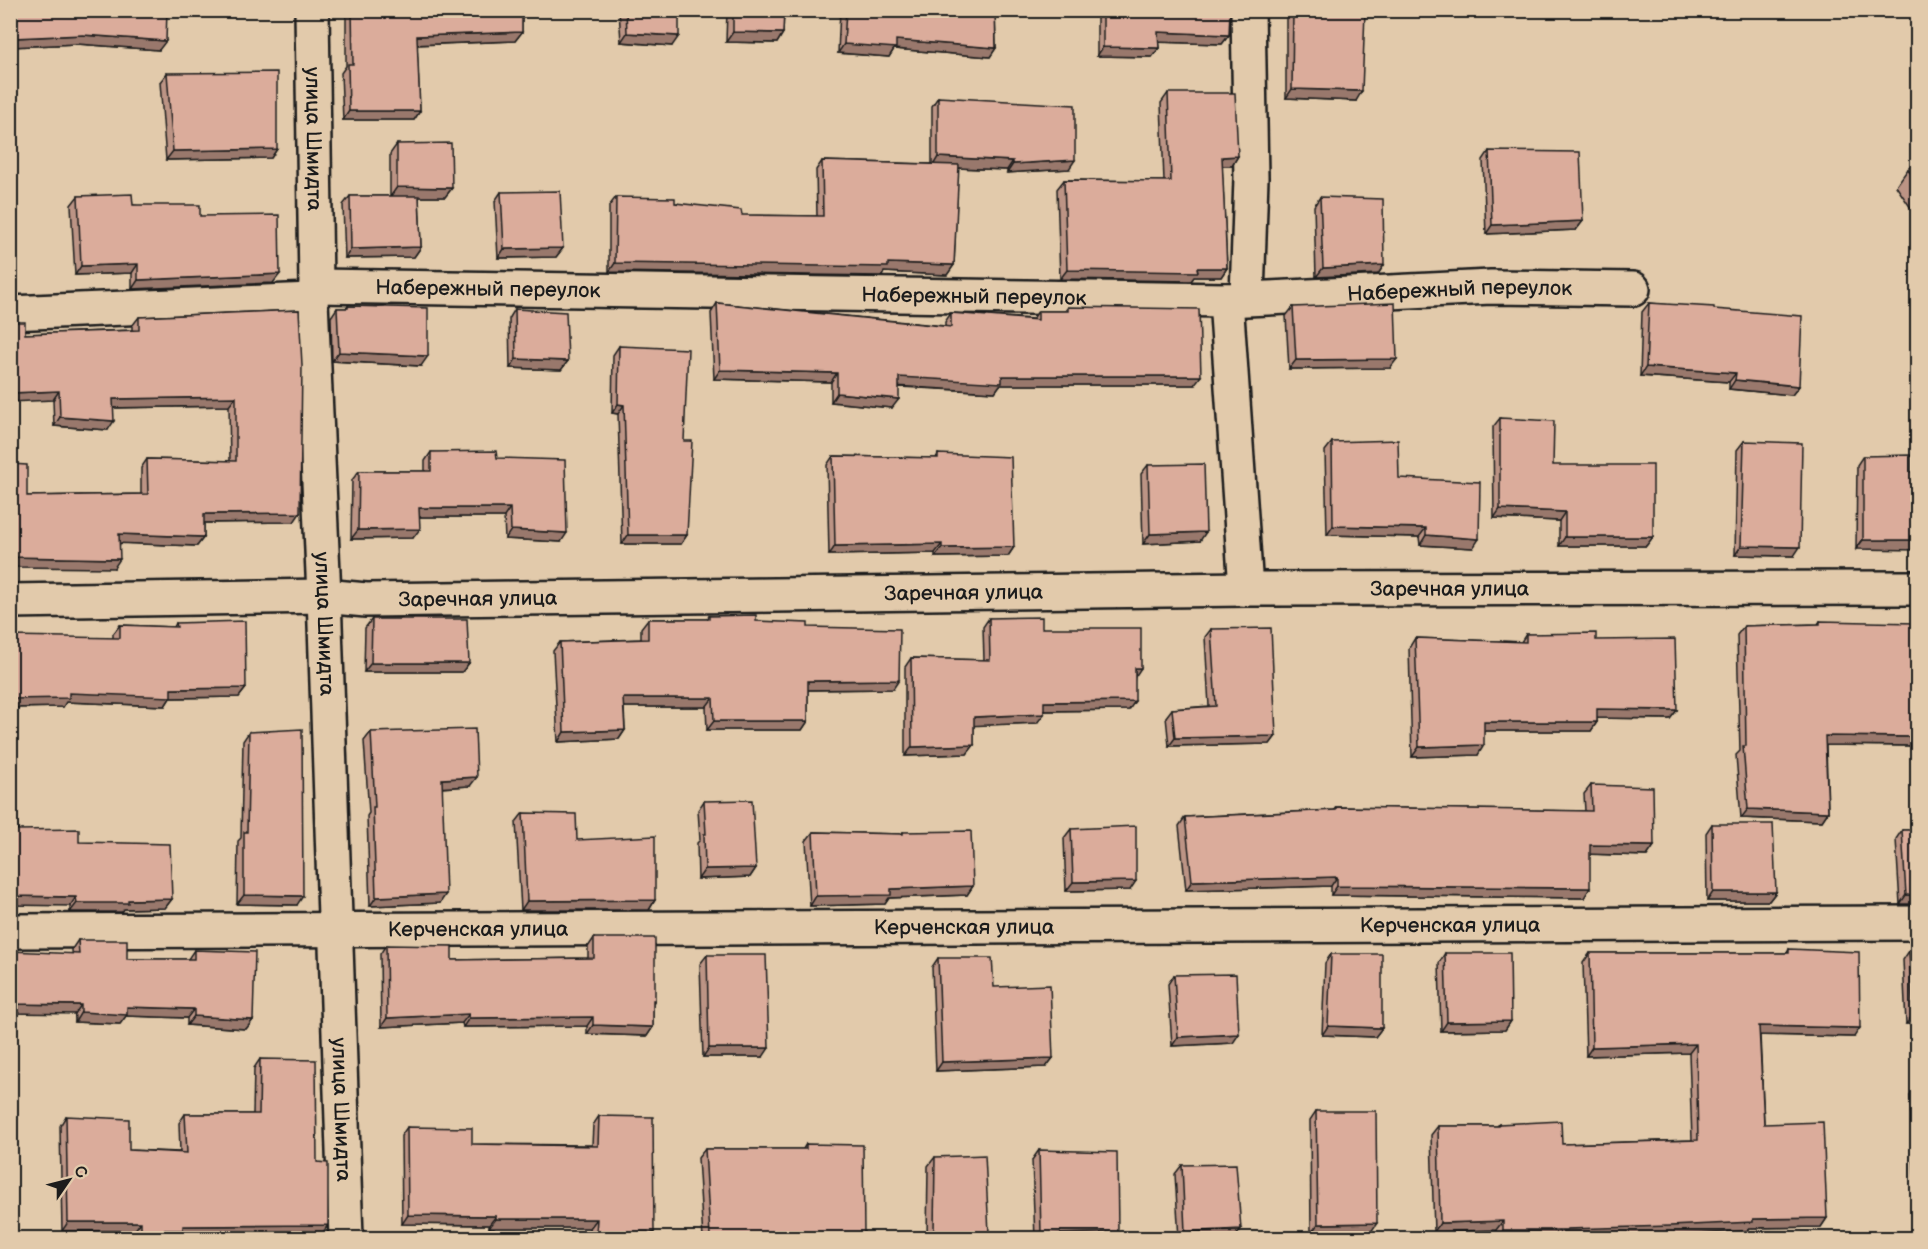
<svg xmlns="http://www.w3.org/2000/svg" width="1928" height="1249" viewBox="0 0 1928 1249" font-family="'Balsamiq Sans',sans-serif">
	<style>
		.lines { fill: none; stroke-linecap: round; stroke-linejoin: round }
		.minor-casing { stroke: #1c1c1c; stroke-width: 38 }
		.minor { stroke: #e2caab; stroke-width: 33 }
		.wall { fill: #bc9485; stroke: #1c1c1c; stroke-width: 1.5 }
		.shaded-wall { fill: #99786c; stroke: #1c1c1c; stroke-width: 1.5 }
		.building { fill: #dbac9b; stroke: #1c1c1c; stroke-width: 1.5 }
		.labels { text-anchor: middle; stroke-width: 4.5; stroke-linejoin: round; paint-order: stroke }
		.street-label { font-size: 21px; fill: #1c1c1c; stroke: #e2caab }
	</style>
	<rect width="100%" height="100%" fill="#e2caab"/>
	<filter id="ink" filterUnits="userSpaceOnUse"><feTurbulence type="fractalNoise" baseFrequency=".0167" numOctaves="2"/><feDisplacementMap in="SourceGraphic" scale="12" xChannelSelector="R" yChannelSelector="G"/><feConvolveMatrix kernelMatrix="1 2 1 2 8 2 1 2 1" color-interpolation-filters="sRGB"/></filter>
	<g filter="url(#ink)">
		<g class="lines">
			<defs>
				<g id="minor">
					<path id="s1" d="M 312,10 L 316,286 L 311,300 L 324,596 L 346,1238"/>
					<path id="s2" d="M 316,286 L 1226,300 L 1491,287 L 1633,289"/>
					<path d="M 1247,297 L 1251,178 L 1248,10"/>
					<path d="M 1226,300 L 1246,589"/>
					<path d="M 10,313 L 311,300"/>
					<path id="s3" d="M 10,601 L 324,596 L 366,600 L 1246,589 L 1918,588"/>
					<path id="s4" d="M 10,931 L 1918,923"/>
				</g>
			</defs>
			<use href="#minor" class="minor-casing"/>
			<use href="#minor" class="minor"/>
		</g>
		<path class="wall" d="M 10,10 L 167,10 L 159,50 L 77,44 L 10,47 Z
			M 347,10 L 522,10 L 522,32 L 515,41 L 417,45 L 420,111 L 414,120 L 343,120 L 341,73 L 346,66 L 346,12 Z
			M 619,10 L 679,10 L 672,46 L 621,42 Z
			M 727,10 L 784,10 L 783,33 L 777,43 L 726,42 Z
			M 840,10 L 995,10 L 996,48 L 990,57 L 894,49 L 889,57 L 838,53 Z
			M 1097,10 L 1230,10 L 1229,35 L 1222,44 L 1158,42 L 1159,48 L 1152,57 L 1097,56 Z
			M 1292,10 L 1317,10 L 1356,101 L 1286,98 L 1286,19 Z
			M 167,73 L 277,149 L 271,158 L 166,160 L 160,82 Z
			M 1168,93 L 1238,156 L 1232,166 L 1222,166 L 1227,268 L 1221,277 L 1194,277 L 1191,281 L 1060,279 L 1057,189 L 1064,180 L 1164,181 L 1161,103 Z
			M 938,97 L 1069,169 L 1007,173 L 1007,170 L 958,168 L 954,265 L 947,275 L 884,272 L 882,276 L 609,272 L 609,206 L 616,197 L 675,203 L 742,215 L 817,216 L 816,170 L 822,161 L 932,164 L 932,106 Z
			M 397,144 L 452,188 L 445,197 L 419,197 L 421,247 L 414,257 L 345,258 L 343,205 L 350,196 L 390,196 L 390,154 Z
			M 1489,151 L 1583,221 L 1576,230 L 1486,234 L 1483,160 Z
			M 1917,162 L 1917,217 L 1896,186 L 1908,169 Z
			M 501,192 L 563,248 L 556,257 L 498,258 L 495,201 Z
			M 78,196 L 200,216 L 273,283 L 132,289 L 132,273 L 75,275 L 71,205 Z
			M 1320,197 L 1384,265 L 1378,274 L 1316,277 L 1314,206 Z
			M 717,303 L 945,326 L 945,322 L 951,313 L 1033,319 L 1038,311 L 1065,311 L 1068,307 L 1194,385 L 1000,385 L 995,392 L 899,387 L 892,408 L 831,402 L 831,382 L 714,379 L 711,313 Z
			M 1649,303 L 1714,309 L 1799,386 L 1792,395 L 1729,389 L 1729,382 L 1640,376 L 1642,312 Z
			M 348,306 L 421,366 L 332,361 L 331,317 L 337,308 L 346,308 Z
			M 1293,307 L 1390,368 L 1289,369 L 1286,316 Z
			M 515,309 L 568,361 L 561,370 L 510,368 L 509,319 Z
			M 299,310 L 294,522 L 204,523 L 204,537 L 197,546 L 120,543 L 114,568 L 27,496 L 141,494 L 141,468 L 147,459 L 230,461 L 229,406 L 113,408 L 108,430 L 54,426 L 53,400 L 25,334 L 132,330 L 132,326 L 139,317 Z
			M 619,346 L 687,535 L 681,544 L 622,544 L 618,414 L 612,413 L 613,355 Z
			M 1500,418 L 1553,465 L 1653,537 L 1646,546 L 1559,546 L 1559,521 L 1494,518 L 1493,427 Z
			M 1744,441 L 1794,556 L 1735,555 L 1737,450 Z
			M 1332,442 L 1399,478 L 1473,548 L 1420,545 L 1419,537 L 1327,535 L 1325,451 Z
			M 431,452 L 497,458 L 561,542 L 505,539 L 504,517 L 419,517 L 413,538 L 351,539 L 352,480 L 359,471 L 425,471 L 425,461 Z
			M 938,454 L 1014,547 L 1008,556 L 935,557 L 935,553 L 829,555 L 827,465 L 833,456 L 936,458 Z
			M 1863,456 L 1911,472 L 1856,549 L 1857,465 Z
			M 1148,465 L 1200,541 L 1143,544 L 1141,474 Z
			M 709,616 L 808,627 L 893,689 L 808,690 L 808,721 L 802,730 L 707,730 L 706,707 L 624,707 L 625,730 L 619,739 L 558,742 L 553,651 L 560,642 L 641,639 L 641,628 L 648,619 L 707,619 Z
			M 989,618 L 1042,628 L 1135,677 L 1129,710 L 1044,711 L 1037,723 L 974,725 L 974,745 L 967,754 L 905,756 L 905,667 L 911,658 L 984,660 L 983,627 Z
			M 372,619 L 469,663 L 462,672 L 364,672 L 365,628 Z
			M 1820,621 L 1917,680 L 1917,746 L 1826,745 L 1828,812 L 1822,821 L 1741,818 L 1736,755 L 1740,751 L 1737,635 L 1744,626 L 1818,624 Z
			M 176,623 L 246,688 L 239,697 L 170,698 L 165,706 L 66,702 L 63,707 L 10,708 L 113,638 L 113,634 L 120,625 L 174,627 Z
			M 1211,629 L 1276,736 L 1270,744 L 1169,746 L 1166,717 L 1172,709 L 1209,706 L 1205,637 Z
			M 1526,634 L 1596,640 L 1677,710 L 1670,719 L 1597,718 L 1597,722 L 1591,731 L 1484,731 L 1478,755 L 1412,757 L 1409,648 L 1415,638 L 1521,642 Z
			M 249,732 L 297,905 L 237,904 L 238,841 L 241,838 L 243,741 Z
			M 371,732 L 470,786 L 442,788 L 440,903 L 370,906 L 367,816 L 369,813 L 364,741 Z
			M 1591,785 L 1654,846 L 1647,856 L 1590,854 L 1584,898 L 1331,895 L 1331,886 L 1186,890 L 1179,826 L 1185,817 L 1334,810 L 1336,807 L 1585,811 L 1584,794 Z
			M 704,801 L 756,868 L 750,877 L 698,879 L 697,843 L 700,840 L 698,810 Z
			M 523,813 L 577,840 L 655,900 L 649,910 L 521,910 L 516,822 Z
			M 1712,824 L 1776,892 L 1769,901 L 1707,901 L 1706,833 Z
			M 1071,829 L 1130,890 L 1066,891 L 1064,838 Z
			M 17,830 L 79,842 L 172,899 L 165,908 L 124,909 L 122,912 L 70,912 L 70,906 Z
			M 1902,830 L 1917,830 L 1917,904 L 1900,904 L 1896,839 Z
			M 813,832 L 901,834 L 903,832 L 973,886 L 967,895 L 889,898 L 885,904 L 810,906 L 806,841 Z
			M 594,938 L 655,1000 L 653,1003 L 653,1027 L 647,1036 L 587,1034 L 587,1026 L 463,1027 L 462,1023 L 381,1027 L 380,954 L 386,945 L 452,960 L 588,958 L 588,947 Z
			M 78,940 L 127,959 L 188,959 L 194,950 L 253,1020 L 246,1029 L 187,1025 L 187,1018 L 126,1016 L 120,1024 L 75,1022 L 72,949 Z
			M 1789,949 L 1854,1037 L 1760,1035 L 1764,1124 L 1827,1218 L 1821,1227 L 1749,1228 L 1747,1231 L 1663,1236 L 1562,1239 L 1497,1239 L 1496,1230 L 1434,1232 L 1431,1135 L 1438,1126 L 1497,1126 L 1499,1124 L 1562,1144 L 1692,1140 L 1689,1053 L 1586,1056 L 1583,963 L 1590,953 L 1787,953 Z
			M 1909,951 L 1917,951 L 1917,1024 L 1906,1024 L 1903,960 Z
			M 1445,953 L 1511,1021 L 1505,1030 L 1441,1031 L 1439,963 Z
			M 1331,954 L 1382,1028 L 1375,1037 L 1322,1035 L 1325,963 Z
			M 707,955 L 763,1057 L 703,1057 L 700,964 Z
			M 938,958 L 994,987 L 1053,1058 L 1046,1067 L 936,1071 L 932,967 Z
			M 1174,975 L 1233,1043 L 1172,1046 L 1168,984 Z
			M 260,1059 L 317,1162 L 328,1225 L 322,1234 L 180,1235 L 178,1239 L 135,1239 L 134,1231 L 62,1231 L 60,1126 L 66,1116 L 129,1150 L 180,1152 L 179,1123 L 185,1114 L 253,1114 L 254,1068 Z
			M 1917,1086 L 1917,1204 L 1916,1204 L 1910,1095 Z
			M 1316,1111 L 1371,1232 L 1311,1233 L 1310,1120 Z
			M 599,1116 L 654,1232 L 649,1239 L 590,1239 L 590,1228 L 489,1228 L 489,1225 L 402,1224 L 401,1136 L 407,1127 L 472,1144 L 592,1145 L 593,1125 Z
			M 806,1144 L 864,1234 L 861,1239 L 703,1239 L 698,1158 L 705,1149 L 803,1149 Z
			M 1039,1150 L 1118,1232 L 1114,1239 L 1035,1239 L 1032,1160 Z
			M 935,1157 L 989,1233 L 985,1239 L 927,1239 L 928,1166 Z
			M 1182,1165 L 1241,1229 L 1234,1239 L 1179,1239 L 1175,1174 Z"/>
		<path class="shaded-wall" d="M 522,32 L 515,41 L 411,45 L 417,36 Z
			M 733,32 L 783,33 L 777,43 L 726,42 Z
			M 1158,32 L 1229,35 L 1222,44 L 1152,42 Z
			M 627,33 L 679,36 L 672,46 L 621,42 Z
			M 83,35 L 166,41 L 159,50 L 77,44 L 10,47 L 10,42 L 13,38 Z
			M 896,40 L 996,48 L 990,57 L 894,49 L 889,57 L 838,53 L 844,44 Z
			M 1103,47 L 1159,48 L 1152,57 L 1097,56 Z
			M 1292,89 L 1362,91 L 1356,101 L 1286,98 Z
			M 349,111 L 420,111 L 414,120 L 343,120 Z
			M 277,149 L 271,158 L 166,160 L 173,151 Z
			M 1238,156 L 1232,166 L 1216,166 L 1222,157 Z
			M 938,157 L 1013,161 L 1007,170 L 932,167 Z
			M 1075,160 L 1069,169 L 1007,173 L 1013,164 Z
			M 397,187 L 452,188 L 445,197 L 390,197 Z
			M 1583,221 L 1576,230 L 1486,234 L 1492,225 Z
			M 421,247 L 414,257 L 345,258 L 351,249 Z
			M 563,248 L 556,257 L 498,258 L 504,249 Z
			M 615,263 L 888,263 L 954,265 L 947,275 L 884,272 L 882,276 L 609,272 Z
			M 138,264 L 132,273 L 75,275 L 81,266 Z
			M 1384,265 L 1378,274 L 1316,277 L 1323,268 Z
			M 1197,268 L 1227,268 L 1221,277 L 1194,277 L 1191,281 L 1060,279 L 1067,270 Z
			M 280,274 L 273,283 L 132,289 L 138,280 Z
			M 339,352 L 428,356 L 421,366 L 332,361 Z
			M 516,359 L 568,361 L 561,370 L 510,368 Z
			M 1397,359 L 1390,368 L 1289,369 L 1296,360 Z
			M 1646,367 L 1736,373 L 1729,382 L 1640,376 Z
			M 720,370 L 837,373 L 831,382 L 714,379 Z
			M 1002,376 L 1201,376 L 1194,385 L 1000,385 L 995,392 L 893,386 L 899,377 Z
			M 1735,380 L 1799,386 L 1792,395 L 1729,389 Z
			M 59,391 L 53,400 L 10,402 L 10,393 Z
			M 837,393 L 899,399 L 892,408 L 831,402 Z
			M 236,397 L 229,406 L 107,408 L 113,399 Z
			M 618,404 L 624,405 L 618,414 L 612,413 Z
			M 60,417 L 114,421 L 108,430 L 54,426 Z
			M 419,508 L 510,508 L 504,517 L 413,517 Z
			M 1500,509 L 1565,512 L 1559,521 L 1494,518 Z
			M 300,513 L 294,522 L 197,523 L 204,514 Z
			M 1333,526 L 1426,528 L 1419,537 L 1327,535 Z
			M 420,529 L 413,538 L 351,539 L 358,530 Z
			M 511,530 L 567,533 L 561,542 L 505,539 Z
			M 1206,532 L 1200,541 L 1143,544 L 1150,534 Z
			M 119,534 L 204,537 L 197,546 L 113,543 Z
			M 628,535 L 687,535 L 681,544 L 622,544 Z
			M 1426,535 L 1479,539 L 1473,548 L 1420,545 Z
			M 1565,537 L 1653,537 L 1646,546 L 1559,546 Z
			M 1863,540 L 1917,540 L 1917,550 L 1856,549 Z
			M 942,544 L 935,553 L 829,555 L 835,546 Z
			M 1741,546 L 1800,547 L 1794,556 L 1735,555 Z
			M 1014,547 L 1008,556 L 935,557 L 942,548 Z
			M 10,557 L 120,559 L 114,568 L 10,567 Z
			M 371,663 L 469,663 L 462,672 L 364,672 Z
			M 1135,668 L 1141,668 L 1135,677 Z
			M 899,680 L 893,689 L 802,690 L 808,681 Z
			M 246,688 L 239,697 L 170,698 L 165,706 L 66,702 L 63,707 L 10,708 L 10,699 L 69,693 L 171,689 Z
			M 623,698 L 713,698 L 706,707 L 617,707 Z
			M 1135,701 L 1129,710 L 1037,711 L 1044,702 Z
			M 1597,709 L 1677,710 L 1670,719 L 1590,718 Z
			M 1044,714 L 1037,723 L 967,726 L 974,717 Z
			M 714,721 L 808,721 L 802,730 L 707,730 Z
			M 1484,722 L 1597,722 L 1591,731 L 1477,731 Z
			M 625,730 L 619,739 L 558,742 L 564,732 Z
			M 1276,736 L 1270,744 L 1169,746 L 1175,738 Z
			M 1825,736 L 1917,737 L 1917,746 L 1819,745 Z
			M 974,745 L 967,754 L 905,756 L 912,747 Z
			M 1484,745 L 1478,755 L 1412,757 L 1419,747 Z
			M 477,777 L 470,786 L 435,788 L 442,779 Z
			M 1748,809 L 1828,812 L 1822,821 L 1741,818 Z
			M 1590,845 L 1654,846 L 1647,856 L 1584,854 Z
			M 756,868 L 750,877 L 698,879 L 705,869 Z
			M 1337,877 L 1331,886 L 1186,890 L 1192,881 Z
			M 1136,881 L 1130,890 L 1066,891 L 1073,882 Z
			M 973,886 L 967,895 L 889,898 L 885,904 L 810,906 L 816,896 L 891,889 Z
			M 1337,886 L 1590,888 L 1584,898 L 1331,895 Z
			M 1713,892 L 1776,892 L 1769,901 L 1707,901 Z
			M 446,894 L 440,903 L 370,906 L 376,897 Z
			M 244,895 L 303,896 L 297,905 L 237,904 Z
			M 1906,895 L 1917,895 L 1917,904 L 1900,904 Z
			M 10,896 L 76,897 L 70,906 L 10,905 Z
			M 172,899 L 165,908 L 124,909 L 122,912 L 70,912 L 77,903 L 128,900 Z
			M 655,900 L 649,910 L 521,910 L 527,901 Z
			M 10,1004 L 81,1005 L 75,1014 L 10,1013 Z
			M 127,1007 L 194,1009 L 187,1018 L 126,1016 L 120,1024 L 75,1022 L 81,1012 Z
			M 469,1014 L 462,1023 L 381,1027 L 387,1018 Z
			M 1913,1015 L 1917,1015 L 1917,1024 L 1906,1024 Z
			M 194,1016 L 253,1020 L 246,1029 L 187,1025 Z
			M 593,1017 L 587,1026 L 463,1027 L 469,1018 Z
			M 1511,1021 L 1505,1030 L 1441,1031 L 1447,1022 Z
			M 593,1025 L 653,1027 L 647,1036 L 587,1034 Z
			M 1328,1026 L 1382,1028 L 1375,1037 L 1322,1035 Z
			M 1759,1026 L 1860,1028 L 1854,1037 L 1753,1035 Z
			M 1239,1034 L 1233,1043 L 1172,1046 L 1178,1037 Z
			M 1696,1044 L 1689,1053 L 1586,1056 L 1592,1047 Z
			M 709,1048 L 769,1048 L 763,1057 L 703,1057 Z
			M 1053,1058 L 1046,1067 L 936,1071 L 942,1062 Z
			M 408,1215 L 496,1216 L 489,1225 L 402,1224 Z
			M 1827,1218 L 1821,1227 L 1749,1228 L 1747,1231 L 1663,1236 L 1562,1239 L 1498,1239 L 1503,1230 L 1567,1229 L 1753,1219 Z
			M 496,1219 L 597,1219 L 590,1228 L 489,1228 Z
			M 1503,1221 L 1496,1230 L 1434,1232 L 1440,1223 Z
			M 68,1222 L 141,1222 L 134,1231 L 62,1231 Z
			M 1377,1223 L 1371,1232 L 1311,1233 L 1318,1224 Z
			M 328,1225 L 322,1234 L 180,1235 L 178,1239 L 135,1239 L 141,1230 L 183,1226 Z
			M 1241,1229 L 1234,1239 L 1181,1239 L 1185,1232 Z
			M 654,1232 L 649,1239 L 592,1239 L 596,1233 Z
			M 1118,1232 L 1114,1239 L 1038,1239 L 1041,1234 Z
			M 934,1233 L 989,1233 L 985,1239 L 930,1239 Z
			M 764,1234 L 864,1234 L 861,1239 L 708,1239 L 710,1236 Z"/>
		<path class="building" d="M 12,10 L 167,10 L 166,41 L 83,35 L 13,38 Z
			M 352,10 L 522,10 L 522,32 L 417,36 L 420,111 L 349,111 L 348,64 L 353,64 Z
			M 626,10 L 679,10 L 679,36 L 627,33 Z
			M 733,10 L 784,10 L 783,33 L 733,32 Z
			M 846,10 L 995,10 L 996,48 L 896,40 L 896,48 L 844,44 Z
			M 1103,10 L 1230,10 L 1229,35 L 1158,32 L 1159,48 L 1103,47 Z
			M 1293,10 L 1365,12 L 1362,91 L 1292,89 Z
			M 277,72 L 277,149 L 173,151 L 167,73 Z
			M 1168,93 L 1235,93 L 1238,156 L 1222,157 L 1227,268 L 1197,268 L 1198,272 L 1067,270 L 1064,180 L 1171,181 Z
			M 938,97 L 1075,105 L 1075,160 L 1013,164 L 1013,161 L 938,157 Z
			M 451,143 L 452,188 L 397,187 L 397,144 Z
			M 1489,151 L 1580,152 L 1583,221 L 1492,225 Z
			M 822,161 L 959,165 L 954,265 L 888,263 L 888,267 L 615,263 L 616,197 L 675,198 L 675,203 L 741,210 L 742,215 L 823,216 Z
			M 1917,162 L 1917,183 L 1908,169 Z
			M 560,191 L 563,248 L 504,249 L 501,192 Z
			M 132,194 L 133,205 L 200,205 L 200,216 L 279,215 L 280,274 L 138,280 L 138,264 L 81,266 L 78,196 Z
			M 350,196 L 419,196 L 421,247 L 351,249 Z
			M 1320,197 L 1383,199 L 1384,265 L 1323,268 Z
			M 717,303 L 951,327 L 951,313 L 1038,320 L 1038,311 L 1068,311 L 1068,307 L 1199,309 L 1201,376 L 1002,376 L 1002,383 L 899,377 L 899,399 L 837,393 L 837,373 L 720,370 Z
			M 1395,303 L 1397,359 L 1296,360 L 1293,307 Z
			M 1649,303 L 1714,307 L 1714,309 L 1802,316 L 1799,386 L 1735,380 L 1736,373 L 1646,367 Z
			M 348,306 L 428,308 L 428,356 L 339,352 L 337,308 L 348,308 Z
			M 515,309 L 566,312 L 568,361 L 516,359 Z
			M 299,310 L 302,365 L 300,513 L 204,514 L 204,537 L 119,534 L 120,559 L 10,557 L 10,464 L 27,465 L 27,496 L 148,494 L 147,459 L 236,461 L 236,397 L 113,399 L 114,421 L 60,417 L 59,391 L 10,393 L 10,322 L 25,322 L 25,334 L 139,330 L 139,317 Z
			M 619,346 L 688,349 L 684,441 L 692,441 L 687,535 L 628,535 L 624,405 L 618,404 Z
			M 1500,418 L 1554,421 L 1553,465 L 1653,465 L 1653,537 L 1565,537 L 1565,512 L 1500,509 Z
			M 1398,440 L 1399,478 L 1480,482 L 1479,539 L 1426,535 L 1426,528 L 1333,526 L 1332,442 Z
			M 1744,441 L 1802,443 L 1800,547 L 1741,546 Z
			M 496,451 L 497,458 L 565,460 L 567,533 L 511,530 L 510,508 L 419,508 L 420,529 L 358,530 L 359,471 L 431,471 L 431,452 Z
			M 938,454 L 1011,457 L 1014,547 L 942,548 L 942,544 L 835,546 L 833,456 L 938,458 Z
			M 1911,455 L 1911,472 L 1917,472 L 1917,540 L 1863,540 L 1863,456 Z
			M 1204,464 L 1206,532 L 1150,534 L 1148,465 Z
			M 756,615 L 756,621 L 808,623 L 808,627 L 900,629 L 899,680 L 808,681 L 808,721 L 714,721 L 713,698 L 623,698 L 625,730 L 564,732 L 560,642 L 648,639 L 648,619 L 709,619 L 709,616 Z
			M 1042,617 L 1042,628 L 1141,628 L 1141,668 L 1135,668 L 1135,701 L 1044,702 L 1044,714 L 974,717 L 974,745 L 912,747 L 911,658 L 990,660 L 989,618 Z
			M 372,619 L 467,619 L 469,663 L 371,663 Z
			M 245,621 L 246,688 L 171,689 L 171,697 L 69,693 L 69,698 L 10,699 L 10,636 L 120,638 L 120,625 L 177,627 L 176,623 Z
			M 1820,621 L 1916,623 L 1917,737 L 1825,736 L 1828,812 L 1748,809 L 1743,746 L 1746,746 L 1744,626 L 1820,624 Z
			M 1271,628 L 1276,736 L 1175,738 L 1172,709 L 1216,706 L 1211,629 Z
			M 1596,633 L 1596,640 L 1675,639 L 1677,710 L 1597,709 L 1597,722 L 1484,722 L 1484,745 L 1419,747 L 1415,638 L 1526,642 L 1526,634 Z
			M 302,729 L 303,896 L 244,895 L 244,832 L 247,832 L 249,732 Z
			M 475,729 L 477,777 L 442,779 L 446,894 L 376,897 L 373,807 L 375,807 L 371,732 Z
			M 1591,785 L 1653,787 L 1654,846 L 1590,845 L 1590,888 L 1337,886 L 1337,877 L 1192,881 L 1185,817 L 1336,810 L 1336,807 L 1592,811 Z
			M 752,800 L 756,868 L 705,869 L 704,834 L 706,834 L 704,801 Z
			M 523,813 L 576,814 L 577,840 L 655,836 L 655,900 L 527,901 Z
			M 10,824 L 17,824 L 17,830 L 79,829 L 79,842 L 170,844 L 172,899 L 128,900 L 128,903 L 77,903 L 76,897 L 10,896 Z
			M 1712,824 L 1773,824 L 1776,892 L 1713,892 Z
			M 1136,826 L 1136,881 L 1073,882 L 1071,829 Z
			M 1902,830 L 1917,830 L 1917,895 L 1906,895 Z
			M 971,831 L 973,886 L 891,889 L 891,895 L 816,896 L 813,832 L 903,834 L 903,832 Z
			M 594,938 L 655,938 L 655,1000 L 653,1000 L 653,1027 L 593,1025 L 593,1017 L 469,1018 L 469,1014 L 387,1018 L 386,945 L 452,946 L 452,960 L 594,958 Z
			M 78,940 L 127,940 L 127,959 L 194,959 L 194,950 L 255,952 L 253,1020 L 194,1016 L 194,1009 L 127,1007 L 127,1015 L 81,1012 L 81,1005 L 10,1004 L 10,951 L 79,954 Z
			M 1789,949 L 1859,952 L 1860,1028 L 1759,1026 L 1764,1124 L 1823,1122 L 1827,1218 L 1753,1219 L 1753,1222 L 1670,1226 L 1567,1229 L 1567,1230 L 1503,1230 L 1503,1221 L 1440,1223 L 1438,1126 L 1499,1126 L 1499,1124 L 1561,1121 L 1562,1144 L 1698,1140 L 1696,1044 L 1592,1047 L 1590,953 L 1789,953 Z
			M 1909,951 L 1917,951 L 1917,1015 L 1913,1015 Z
			M 1445,953 L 1510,953 L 1511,1021 L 1447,1022 Z
			M 1331,954 L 1382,954 L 1382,1028 L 1328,1026 Z
			M 707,955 L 766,955 L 769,1048 L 709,1048 Z
			M 938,958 L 992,958 L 994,987 L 1050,985 L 1053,1058 L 942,1062 Z
			M 1236,974 L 1239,1034 L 1178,1037 L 1174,975 Z
			M 260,1059 L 316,1060 L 317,1162 L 328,1163 L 328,1225 L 183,1226 L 183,1230 L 141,1230 L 141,1222 L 68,1222 L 66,1116 L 129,1119 L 129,1150 L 187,1153 L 185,1114 L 259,1114 Z
			M 1316,1111 L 1376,1111 L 1377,1223 L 1318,1224 Z
			M 599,1116 L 653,1117 L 654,1232 L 596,1233 L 597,1219 L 496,1219 L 496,1216 L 408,1215 L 407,1127 L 472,1128 L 472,1144 L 598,1146 Z
			M 806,1144 L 863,1145 L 864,1234 L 764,1234 L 764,1237 L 710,1236 L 705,1149 L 806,1149 Z
			M 1039,1150 L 1117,1152 L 1118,1232 L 1041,1234 Z
			M 985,1155 L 989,1233 L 934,1233 L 935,1157 Z
			M 1236,1164 L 1241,1229 L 1185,1232 L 1182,1165 Z"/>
	</g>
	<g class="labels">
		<g class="street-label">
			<text dy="7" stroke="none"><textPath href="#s1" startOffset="129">улица Шмидта</textPath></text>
			<text dy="7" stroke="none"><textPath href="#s2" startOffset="172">Набережный переулок</textPath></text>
			<text dy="7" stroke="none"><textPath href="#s2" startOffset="1144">Набережный переулок</textPath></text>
			<text dy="7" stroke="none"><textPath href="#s2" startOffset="658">Набережный переулок</textPath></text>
			<text dy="7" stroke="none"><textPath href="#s3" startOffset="1440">Заречная улица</textPath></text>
			<text dy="7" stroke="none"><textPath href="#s3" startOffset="954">Заречная улица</textPath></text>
			<text dy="7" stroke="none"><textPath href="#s3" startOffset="468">Заречная улица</textPath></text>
			<text dy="7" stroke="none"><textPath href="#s1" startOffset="615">улица Шмидта</textPath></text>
			<text dy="7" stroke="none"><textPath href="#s4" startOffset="1440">Керченская улица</textPath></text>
			<text dy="7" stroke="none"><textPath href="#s4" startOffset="954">Керченская улица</textPath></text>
			<text dy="7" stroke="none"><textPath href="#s4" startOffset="468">Керченская улица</textPath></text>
			<text dy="7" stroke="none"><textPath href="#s1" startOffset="1101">улица Шмидта</textPath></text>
		</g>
	</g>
	<rect width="1928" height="1249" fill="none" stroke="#e2caab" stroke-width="36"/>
	<rect x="18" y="18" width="1892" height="1213" fill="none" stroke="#1c1c1c" stroke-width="2" filter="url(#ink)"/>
	<g transform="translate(69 1180) rotate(55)" stroke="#e2caab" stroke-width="4.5" paint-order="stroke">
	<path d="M0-4.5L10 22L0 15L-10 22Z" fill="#1c1c1c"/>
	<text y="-9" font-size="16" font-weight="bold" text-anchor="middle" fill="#1c1c1c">С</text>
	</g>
</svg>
